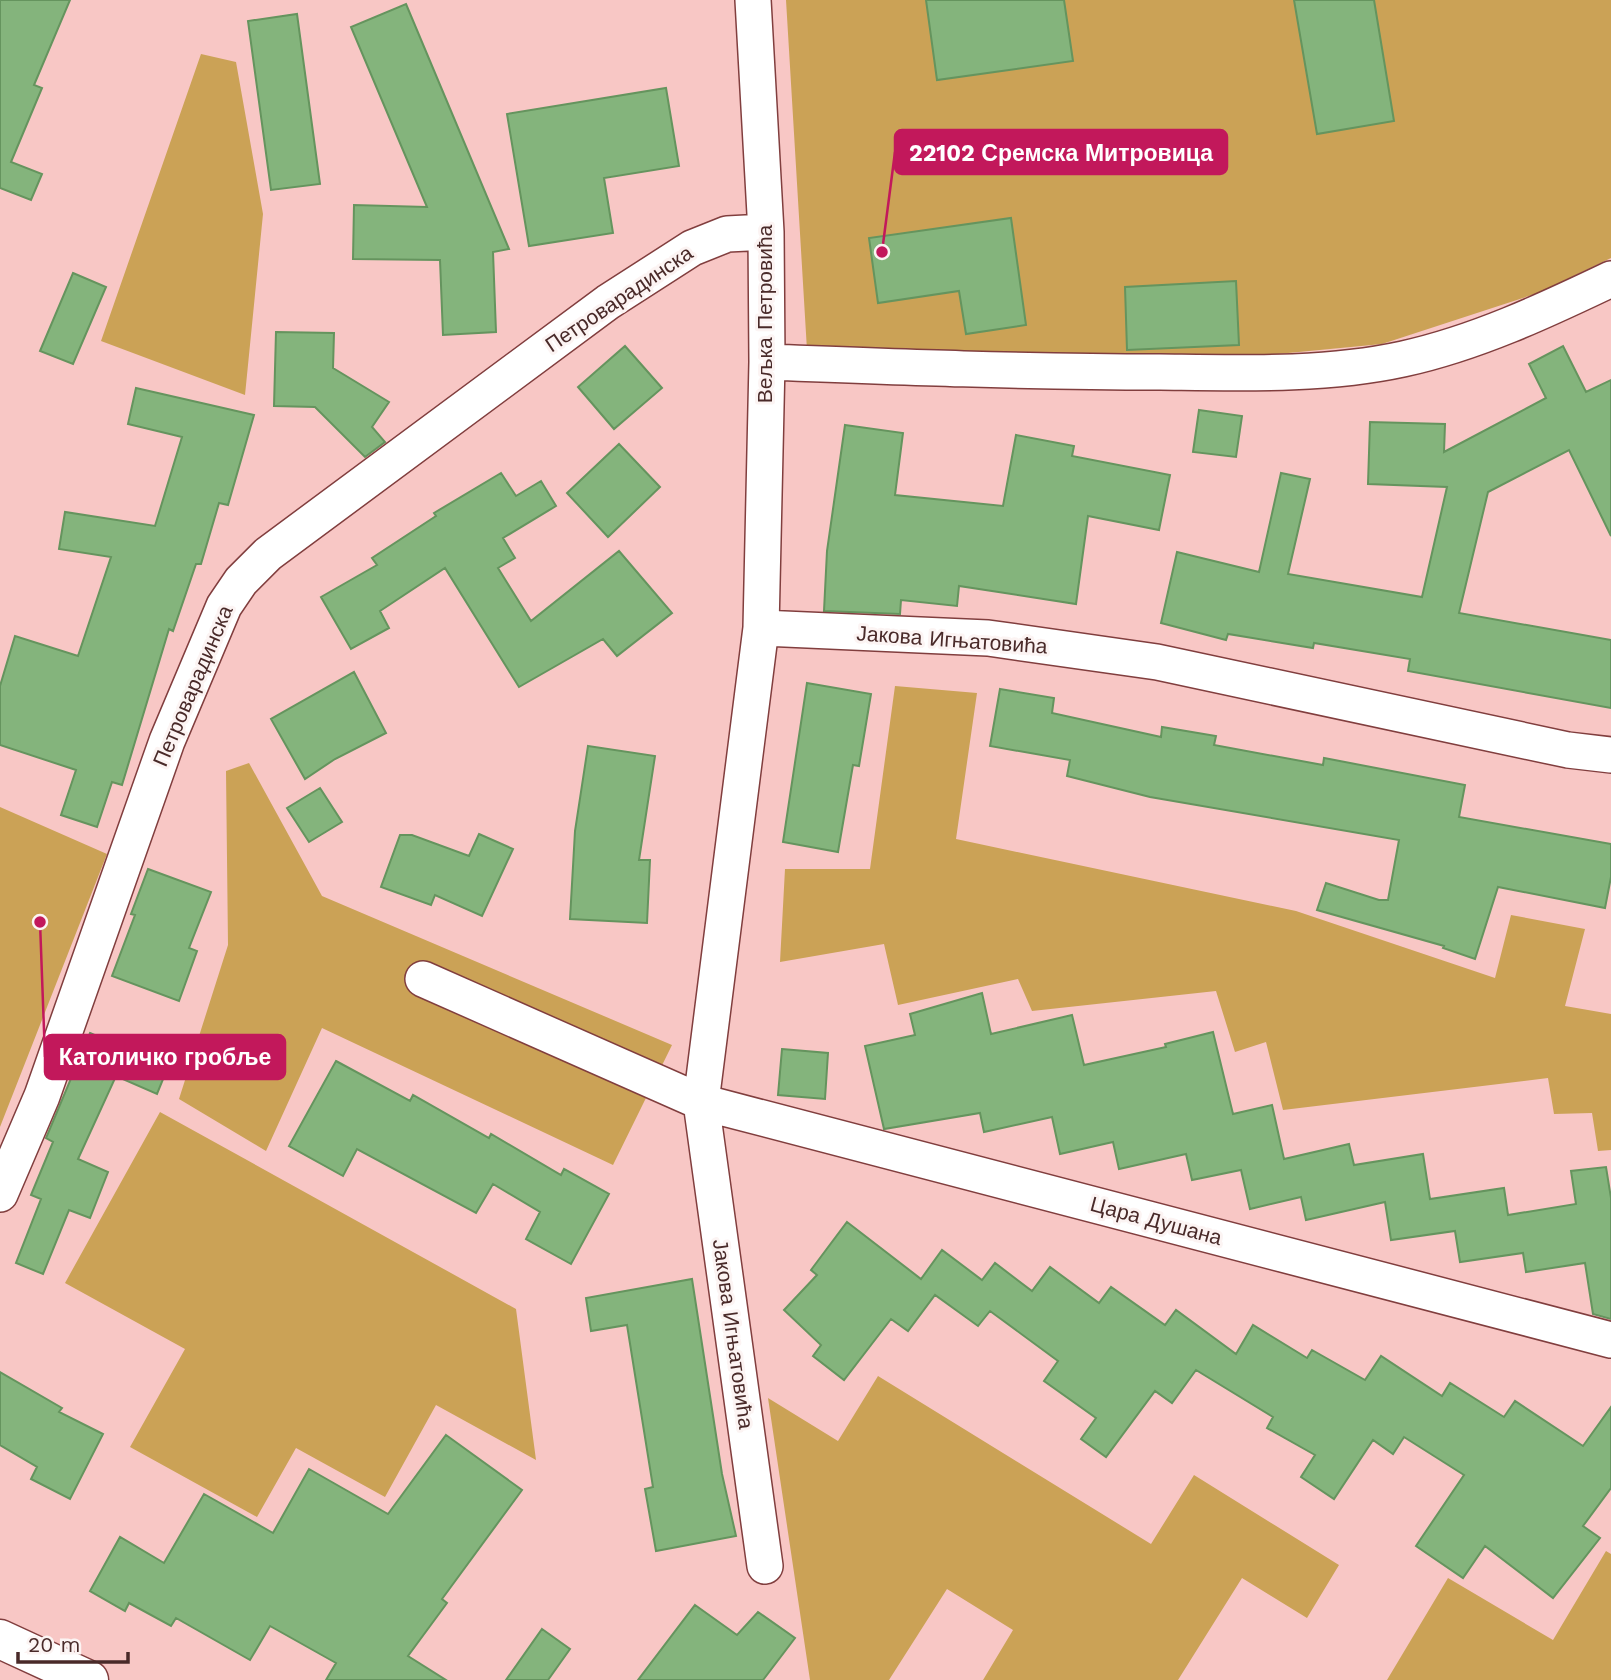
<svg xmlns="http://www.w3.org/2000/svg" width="1611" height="1680" viewBox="0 0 1611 1680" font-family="'Work Sans',sans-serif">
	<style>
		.green { fill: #cba256 }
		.building { fill: #84b47c; stroke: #65945e; stroke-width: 2 }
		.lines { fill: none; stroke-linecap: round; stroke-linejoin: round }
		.street-casing { stroke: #813e3e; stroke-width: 38 }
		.secondary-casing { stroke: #813e3e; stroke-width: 41 }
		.street { stroke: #fff; stroke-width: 35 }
		.secondary { stroke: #fff; stroke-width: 38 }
		.labels { text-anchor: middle; stroke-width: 6; stroke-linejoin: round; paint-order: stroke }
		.street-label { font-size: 21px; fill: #492a29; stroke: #fcf4f3 }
		.leader { fill: none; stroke: #c2185b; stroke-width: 2.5 }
		.callout-dot { fill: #c2185b; stroke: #fcf4f3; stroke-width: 2.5 }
		.callout { fill: #c2185b; stroke: #c2185b; stroke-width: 2.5 }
		.callout-label { font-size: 23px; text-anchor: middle; font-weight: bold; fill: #fff }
	</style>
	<rect width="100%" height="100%" fill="#f8c7c5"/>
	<path class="green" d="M 786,0 L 1611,0 L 1611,258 L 1538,293 L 1382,344 L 1224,359 L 807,350 Z
		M 201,54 L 236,62 L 263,214 L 245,395 L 101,341 Z
		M 895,686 L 977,693 L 956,839 L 1296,911 L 1495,978 L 1511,915 L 1585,929 L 1565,1006 L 1611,1014 L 1611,1150 L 1598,1151 L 1592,1113 L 1554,1114 L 1548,1078 L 1283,1110 L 1266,1042 L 1235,1052 L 1216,991 L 1032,1011 L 1018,979 L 898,1005 L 884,944 L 780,962 L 785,869 L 870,869 Z
		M 249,763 L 322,896 L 672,1045 L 613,1165 L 322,1028 L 266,1151 L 179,1099 L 228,945 L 226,771 Z
		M 0,807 L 107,854 L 0,1127 Z
		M 160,1112 L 516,1309 L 536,1460 L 436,1405 L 385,1497 L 296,1448 L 257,1517 L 130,1447 L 185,1349 L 65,1283 Z
		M 878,1376 L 1151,1544 L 1194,1475 L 1339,1565 L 1307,1618 L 1242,1578 L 1178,1680 L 983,1680 L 1013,1630 L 947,1589 L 889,1680 L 810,1680 L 768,1398 L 838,1441 Z
		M 1606,1551 L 1611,1554 L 1611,1680 L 1387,1680 L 1448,1578 L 1553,1640 Z"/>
	<path class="building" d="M 0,0 L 70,0 L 34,85 L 42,88 L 11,162 L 42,174 L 31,200 L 0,188 Z
		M 926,0 L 1064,0 L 1073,61 L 937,80 Z
		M 1294,0 L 1374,0 L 1394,121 L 1317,134 Z
		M 406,4 L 509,249 L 493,252 L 496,332 L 443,335 L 440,260 L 353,259 L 354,205 L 427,207 L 351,27 Z
		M 297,14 L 320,184 L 271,190 L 248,21 Z
		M 666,88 L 679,166 L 604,178 L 613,233 L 529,246 L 507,114 Z
		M 1011,218 L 1026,325 L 966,334 L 959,291 L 878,303 L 869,238 Z
		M 73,273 L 106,287 L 73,364 L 40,351 Z
		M 1236,281 L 1239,345 L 1127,350 L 1125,287 Z
		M 276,332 L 334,333 L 333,368 L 389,402 L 372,427 L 385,442 L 365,457 L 315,407 L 274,406 Z
		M 625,346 L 662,388 L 614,429 L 578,387 Z
		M 1563,346 L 1586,392 L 1611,380 L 1611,536 L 1569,450 L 1488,492 L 1459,613 L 1611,640 L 1611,708 L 1408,671 L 1410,659 L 1314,643 L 1313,648 L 1228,634 L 1226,640 L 1161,623 L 1177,552 L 1259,572 L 1281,473 L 1310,479 L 1288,574 L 1422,597 L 1447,487 L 1368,484 L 1370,422 L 1445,424 L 1444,452 L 1546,398 L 1529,364 Z
		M 136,388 L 254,415 L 228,505 L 219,503 L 201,564 L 196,564 L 173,631 L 169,629 L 122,785 L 112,782 L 97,827 L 61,815 L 76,770 L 0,745 L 0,686 L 15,636 L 78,656 L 111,557 L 59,549 L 65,512 L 155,526 L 182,437 L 128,424 Z
		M 1199,410 L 1242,416 L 1236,457 L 1193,452 Z
		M 845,425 L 903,433 L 895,495 L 1003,506 L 1016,435 L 1074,446 L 1072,456 L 1170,475 L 1159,530 L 1088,516 L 1076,604 L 959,586 L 957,606 L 901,600 L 900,614 L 824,611 L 827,551 Z
		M 619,444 L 660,487 L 608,537 L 567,493 Z
		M 501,473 L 516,496 L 541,481 L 556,506 L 503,538 L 515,558 L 498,568 L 531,621 L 619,551 L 672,613 L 617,656 L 603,639 L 519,687 L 445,568 L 380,611 L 389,628 L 351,649 L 321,597 L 377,565 L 372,558 L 436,516 L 434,513 Z
		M 354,672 L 386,733 L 335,759 L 305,779 L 271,719 Z
		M 807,683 L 871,694 L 859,766 L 853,765 L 838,852 L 783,842 Z
		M 1000,689 L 1054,698 L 1052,713 L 1161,737 L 1162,727 L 1216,736 L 1214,745 L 1323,765 L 1324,758 L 1465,785 L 1459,817 L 1611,844 L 1611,877 L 1605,908 L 1498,887 L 1475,959 L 1443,948 L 1444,946 L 1317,910 L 1326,883 L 1379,900 L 1388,900 L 1399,840 L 1150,797 L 1067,776 L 1070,760 L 990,746 Z
		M 588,746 L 655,756 L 639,860 L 650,860 L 647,923 L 570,919 L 575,831 Z
		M 320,788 L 342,822 L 309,842 L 287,808 Z
		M 479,834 L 513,849 L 482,916 L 435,895 L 431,905 L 381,887 L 400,835 L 412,835 L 469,856 Z
		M 148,869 L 211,892 L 189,948 L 197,951 L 179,1001 L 112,976 L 135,915 L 131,914 Z
		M 982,993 L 991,1034 L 1072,1015 L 1084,1065 L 1166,1047 L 1165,1044 L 1213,1032 L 1233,1114 L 1272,1105 L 1284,1159 L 1349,1144 L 1354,1165 L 1423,1154 L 1430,1199 L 1504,1188 L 1508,1215 L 1576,1204 L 1571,1171 L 1606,1167 L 1611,1198 L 1611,1319 L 1593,1314 L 1585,1263 L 1526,1272 L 1523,1253 L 1460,1262 L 1455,1231 L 1391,1240 L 1385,1202 L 1306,1220 L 1301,1197 L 1250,1209 L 1241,1170 L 1192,1180 L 1186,1154 L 1119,1169 L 1113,1142 L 1060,1154 L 1052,1117 L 984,1132 L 980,1113 L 884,1129 L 865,1046 L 915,1035 L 910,1014 Z
		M 90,1033 L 168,1067 L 157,1094 L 116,1076 L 78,1159 L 108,1172 L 90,1218 L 69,1210 L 43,1274 L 16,1263 L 41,1199 L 31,1195 L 53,1142 L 46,1138 Z
		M 782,1049 L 828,1053 L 825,1099 L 778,1095 Z
		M 336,1061 L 410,1101 L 413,1095 L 489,1138 L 491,1134 L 561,1175 L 564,1169 L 609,1194 L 571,1264 L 526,1239 L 540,1212 L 493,1184 L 476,1213 L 357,1149 L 343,1176 L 289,1146 Z
		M 847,1222 L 921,1279 L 942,1250 L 982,1280 L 995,1263 L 1032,1291 L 1050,1267 L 1099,1303 L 1111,1287 L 1165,1325 L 1176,1310 L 1236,1354 L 1253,1325 L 1307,1358 L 1312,1350 L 1365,1380 L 1381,1356 L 1442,1396 L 1450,1383 L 1504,1417 L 1515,1401 L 1583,1446 L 1611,1407 L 1611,1488 L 1583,1526 L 1600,1538 L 1553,1598 L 1485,1546 L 1463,1578 L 1416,1546 L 1464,1475 L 1404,1437 L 1393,1454 L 1373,1440 L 1334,1499 L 1301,1477 L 1315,1455 L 1267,1428 L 1273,1417 L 1196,1370 L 1172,1403 L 1155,1391 L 1106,1457 L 1081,1439 L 1096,1418 L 1044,1381 L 1058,1361 L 990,1311 L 978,1326 L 935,1295 L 908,1331 L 891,1319 L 844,1380 L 813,1356 L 821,1345 L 784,1310 L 817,1275 L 811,1270 Z
		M 692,1279 L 722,1474 L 736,1536 L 656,1551 L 645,1489 L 653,1487 L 627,1325 L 591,1331 L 586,1298 Z
		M 0,1372 L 62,1408 L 59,1412 L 103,1434 L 70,1499 L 31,1479 L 37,1467 L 0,1445 Z
		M 446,1435 L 522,1490 L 442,1599 L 447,1603 L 408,1656 L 446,1680 L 326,1680 L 336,1663 L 270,1626 L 250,1660 L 176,1618 L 171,1626 L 129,1603 L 125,1611 L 90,1591 L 120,1537 L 164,1563 L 204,1494 L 273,1533 L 309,1469 L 388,1514 Z
		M 695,1605 L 737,1635 L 758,1612 L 795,1638 L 763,1680 L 638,1680 Z
		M 542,1629 L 570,1649 L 548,1680 L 506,1680 Z"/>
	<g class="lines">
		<defs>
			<path id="street" d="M 753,0 L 766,232 L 767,362 L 761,628 L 701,1102 L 765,1566
				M 767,362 C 898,367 1029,372 1160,372 C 1240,373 1325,376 1403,359 C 1476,343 1544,311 1611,279
				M 761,628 L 988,638 L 1157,662 L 1568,750 L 1611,755
				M 423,979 L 701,1102 L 1611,1340
				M 0,1194 L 42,1096 L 167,741 L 224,606 L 241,581 L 268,554 L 608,302 L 692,248 L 727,234 L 766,232"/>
			<path id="secondary" d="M 0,1639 L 89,1680"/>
		</defs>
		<use href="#street" class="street-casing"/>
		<use href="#secondary" class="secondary-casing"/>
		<use href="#street" class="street"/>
		<use href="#secondary" class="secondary"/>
	</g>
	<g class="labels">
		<g class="street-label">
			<text transform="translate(619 299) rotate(-34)" y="7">Петроварадинска</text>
			<text transform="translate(765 314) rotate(-90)" y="7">Вељка Петровића</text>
			<text transform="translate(952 640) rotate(4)" y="7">Јакова Игњатовића</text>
			<text transform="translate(193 686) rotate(-67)" y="7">Петроварадинска</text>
			<text transform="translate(1156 1221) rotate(15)" y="7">Цара Душана</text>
			<text transform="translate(733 1334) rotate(82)" y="7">Јакова Игњатовића</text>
		</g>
	</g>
	<path class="leader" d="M882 252L895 152M40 922L45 1057"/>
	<g class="callout-dot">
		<circle cx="882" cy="252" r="7"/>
		<circle cx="40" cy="922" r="7"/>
	</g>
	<g class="callout">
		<rect x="895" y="130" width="332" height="44" rx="7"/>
		<rect x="45" y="1035" width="240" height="44" rx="7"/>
	</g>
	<g class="callout-label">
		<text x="1061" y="161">22102 Сремска Митровица</text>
		<text x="165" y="1065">Католичко гробље</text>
	</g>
	<path d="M18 1652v10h110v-10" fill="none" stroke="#492a29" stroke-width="3.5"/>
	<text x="28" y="1652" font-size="21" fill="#492a29" stroke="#fcf4f3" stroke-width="5" paint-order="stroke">20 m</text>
</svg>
